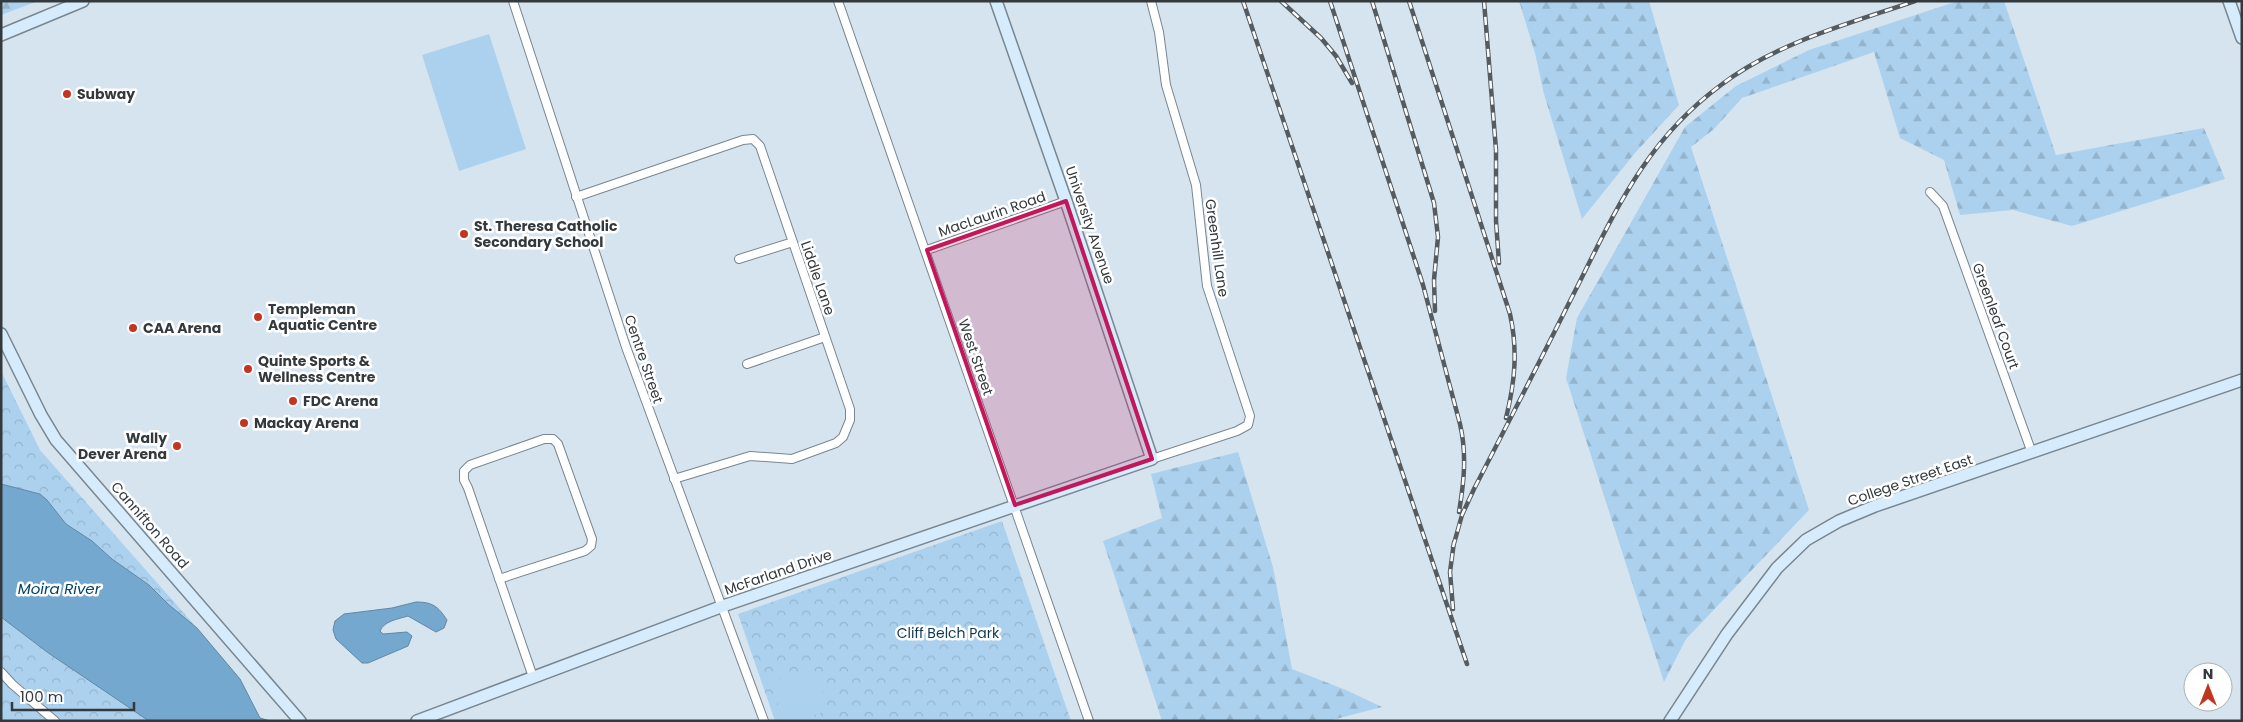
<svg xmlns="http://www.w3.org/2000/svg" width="2243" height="722" viewBox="0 0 2243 722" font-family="Poppins,sans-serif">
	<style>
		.forest { fill: url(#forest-firs) }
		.park { fill: url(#park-crowns) }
		.garden { fill: #acd1ee }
		.water { fill: #75a8cf; stroke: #6187a3 }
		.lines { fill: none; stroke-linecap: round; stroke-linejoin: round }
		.street-casing { stroke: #798690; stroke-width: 10 }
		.secondary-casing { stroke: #798690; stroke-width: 14 }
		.street { stroke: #fff; stroke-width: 8 }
		.secondary { stroke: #d6ecfc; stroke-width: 11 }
		.rail-casing { stroke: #545b61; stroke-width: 4.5 }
		.rail { stroke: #fff; stroke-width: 2.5; stroke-dasharray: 8; stroke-linecap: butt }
		.marked { fill: #c2185b; fill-opacity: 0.2; stroke: #c2185b; stroke-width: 4; stroke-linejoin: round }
		.poi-dot { fill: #c2361f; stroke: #fff; stroke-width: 2 }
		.labels { text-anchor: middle; stroke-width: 5; stroke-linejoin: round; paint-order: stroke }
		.poi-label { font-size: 14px; font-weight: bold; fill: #33393d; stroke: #fff; text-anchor: start }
		.street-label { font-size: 14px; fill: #33393d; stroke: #fff }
		.park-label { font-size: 14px; fill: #0f3852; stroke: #fff }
		.water-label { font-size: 15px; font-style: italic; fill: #004368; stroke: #fff }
	</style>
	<defs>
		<pattern id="forest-firs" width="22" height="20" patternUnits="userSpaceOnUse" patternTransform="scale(1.25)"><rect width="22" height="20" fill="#acd1ee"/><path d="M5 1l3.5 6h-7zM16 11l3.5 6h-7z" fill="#94b4cd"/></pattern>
		<pattern id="park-crowns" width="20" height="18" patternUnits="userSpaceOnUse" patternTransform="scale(1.25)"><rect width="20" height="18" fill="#acd1ee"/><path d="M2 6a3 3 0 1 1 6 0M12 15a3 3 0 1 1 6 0" fill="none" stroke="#94b4cd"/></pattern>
	</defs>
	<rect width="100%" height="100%" fill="#d6e4ef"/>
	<path class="forest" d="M 1,1 L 38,1 L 1,15 Z
		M 1519,1 L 1649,1 L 1679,105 L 1635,153 L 1582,219 L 1544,94 L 1535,53 Z
		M 1958,1 L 2004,1 L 2056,155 L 2204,128 L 2225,179 L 2072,226 L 2013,210 L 1960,215 L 1944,160 L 1900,138 L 1874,52 L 1742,98 L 1714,129 L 1691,147 L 1809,510 L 1686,639 L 1664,682 L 1566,378 L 1577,318 L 1685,127 L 1736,86 L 1809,50 Z
		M 1238,452 L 1273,567 L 1292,669 L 1346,690 L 1382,707 L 1328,721 L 1162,721 L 1103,541 L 1162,518 L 1151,474 Z"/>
	<path class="park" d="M 1,371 L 40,450 L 197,628 L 168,604 L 149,585 L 112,559 L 92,541 L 66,524 L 47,500 L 40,494 L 1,484 Z
		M 1002,521 L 1071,721 L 775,721 L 738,614 Z
		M 1,617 L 47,652 L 149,721 L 1,721 Z"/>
	<path class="garden" d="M 489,34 L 526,149 L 459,171 L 422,55 Z
		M 813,667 L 829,710 L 798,721 L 784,721 L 770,682 Z"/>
	<path class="water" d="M 1,484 L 40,494 L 47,500 L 66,524 L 92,541 L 112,559 L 149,585 L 168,604 L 197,628 L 240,679 L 260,718 L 270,721 L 149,721 L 47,652 L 1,617 Z
		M 416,602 C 432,602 438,606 447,620 L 444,628 L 436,632 L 408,616 C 398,619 384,621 380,631 L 383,634 L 407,632 L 412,636 L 408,646 L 368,663 L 362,663 L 336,639 L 333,630 L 335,621 L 344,614 L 392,608 Z"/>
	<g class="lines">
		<defs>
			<path id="street" d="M 513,1 L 626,347 L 764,721
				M 838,1 L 1089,721
				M 1151,1 L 1159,32 L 1166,85 L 1196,185 L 1207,286 L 1250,416 L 1248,425 L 1237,431 L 1152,459
				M 1930,192 L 1943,206 L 2032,453
				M 576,197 L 743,140 L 753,139 L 760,146 L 850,409 L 850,420 L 843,437 L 836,443 L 792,459 L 750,456 L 674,479
				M 927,250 L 1066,201
				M 739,259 L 793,242
				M 747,364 L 825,337
				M 499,579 L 585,551 L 591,546 L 592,539 L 558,444 L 553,439 L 544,439 L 470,465 L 464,471 L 464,480 L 468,488 L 533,677
				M 1,672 L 12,684 L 55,721"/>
			<path id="secondary" d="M 2229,1 L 2242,38
				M 1,35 L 83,1
				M 1,334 L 41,415 L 56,440 L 300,721
				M 417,721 L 723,606 L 1152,459 L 1066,201 L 996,1
				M 1670,721 L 1727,634 L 1777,568 L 1806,540 L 1839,521 L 1875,506 L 2242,380"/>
		</defs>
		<use href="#street" class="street-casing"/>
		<use href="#secondary" class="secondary-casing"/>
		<use href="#street" class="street"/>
		<use href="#secondary" class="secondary"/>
		<defs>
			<path id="rail" d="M 1243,1 L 1467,664
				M 1281,1 L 1321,38 L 1336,56 L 1352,83
				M 1330,1 L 1423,285 L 1460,424 C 1467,454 1464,482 1459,512
				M 1372,1 L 1434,203 L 1438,237 L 1434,280 L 1435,311
				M 1409,1 L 1510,314 C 1518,350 1515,382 1506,418
				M 1484,1 L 1496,150 L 1496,221 L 1499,263
				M 1453,547 L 1462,515 L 1474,489 C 1506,427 1538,365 1569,303 C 1612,219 1642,143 1721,85 C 1778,42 1848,24 1915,1
				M 1453,609 L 1450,572 L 1454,542"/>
		</defs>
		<use href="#rail" class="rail-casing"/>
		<use href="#rail" class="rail"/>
	</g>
	<path class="marked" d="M 1066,201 L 1152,459 L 1015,505 L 927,250 Z"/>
	<g class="poi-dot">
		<circle cx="67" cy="94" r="5"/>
		<circle cx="464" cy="234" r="5"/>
		<circle cx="258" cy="317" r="5"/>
		<circle cx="133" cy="328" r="5"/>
		<circle cx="248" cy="369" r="5"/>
		<circle cx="293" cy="401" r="5"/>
		<circle cx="244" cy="423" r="5"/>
		<circle cx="177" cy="446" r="5"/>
	</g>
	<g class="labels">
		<g class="poi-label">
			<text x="77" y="99">Subway</text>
			<text x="474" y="231">St. Theresa Catholic<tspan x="474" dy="16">Secondary School</tspan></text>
			<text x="268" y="314">Templeman<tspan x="268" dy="16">Aquatic Centre</tspan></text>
			<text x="143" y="333">CAA Arena</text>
			<text x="258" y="366">Quinte Sports &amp;<tspan x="258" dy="16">Wellness Centre</tspan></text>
			<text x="303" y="406">FDC Arena</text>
			<text x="254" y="428">Mackay Arena</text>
			<text x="167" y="443" text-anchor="end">Wally<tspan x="167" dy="16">Dever Arena</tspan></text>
		</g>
		<g class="street-label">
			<text transform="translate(992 214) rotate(-19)" y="5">MacLaurin Road</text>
			<text transform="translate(1090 225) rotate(71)" y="5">University Avenue</text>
			<text transform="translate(1217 248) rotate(82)" y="5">Greenhill Lane</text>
			<text transform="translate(818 278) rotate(71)" y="5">Liddle Lane</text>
			<text transform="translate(1996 316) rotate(70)" y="5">Greenleaf Court</text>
			<text transform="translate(976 357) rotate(71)" y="5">West Street</text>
			<text transform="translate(644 359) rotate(71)" y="5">Centre Street</text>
			<text transform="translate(1910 480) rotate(-19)" y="5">College Street East</text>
			<text transform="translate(150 525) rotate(49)" y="5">Cannifton Road</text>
			<text transform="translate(778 572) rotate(-19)" y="5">McFarland Drive</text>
		</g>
		<g class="park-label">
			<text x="948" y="638">Cliff Belch Park</text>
		</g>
		<g class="water-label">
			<text x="59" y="594">Moira River</text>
		</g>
	</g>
	<rect width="2243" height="722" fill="none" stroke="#33393d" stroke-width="5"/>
	<g transform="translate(2208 687)"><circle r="24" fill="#ffffff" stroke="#adb0b1"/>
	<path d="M0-4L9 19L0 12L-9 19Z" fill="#c2361f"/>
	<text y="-8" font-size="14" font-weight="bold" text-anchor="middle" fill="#33393d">N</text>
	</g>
	<path d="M12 702v8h122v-8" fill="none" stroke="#33393d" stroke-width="2.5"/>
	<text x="20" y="702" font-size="15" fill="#33393d" stroke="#ffffff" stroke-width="4" paint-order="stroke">100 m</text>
</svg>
